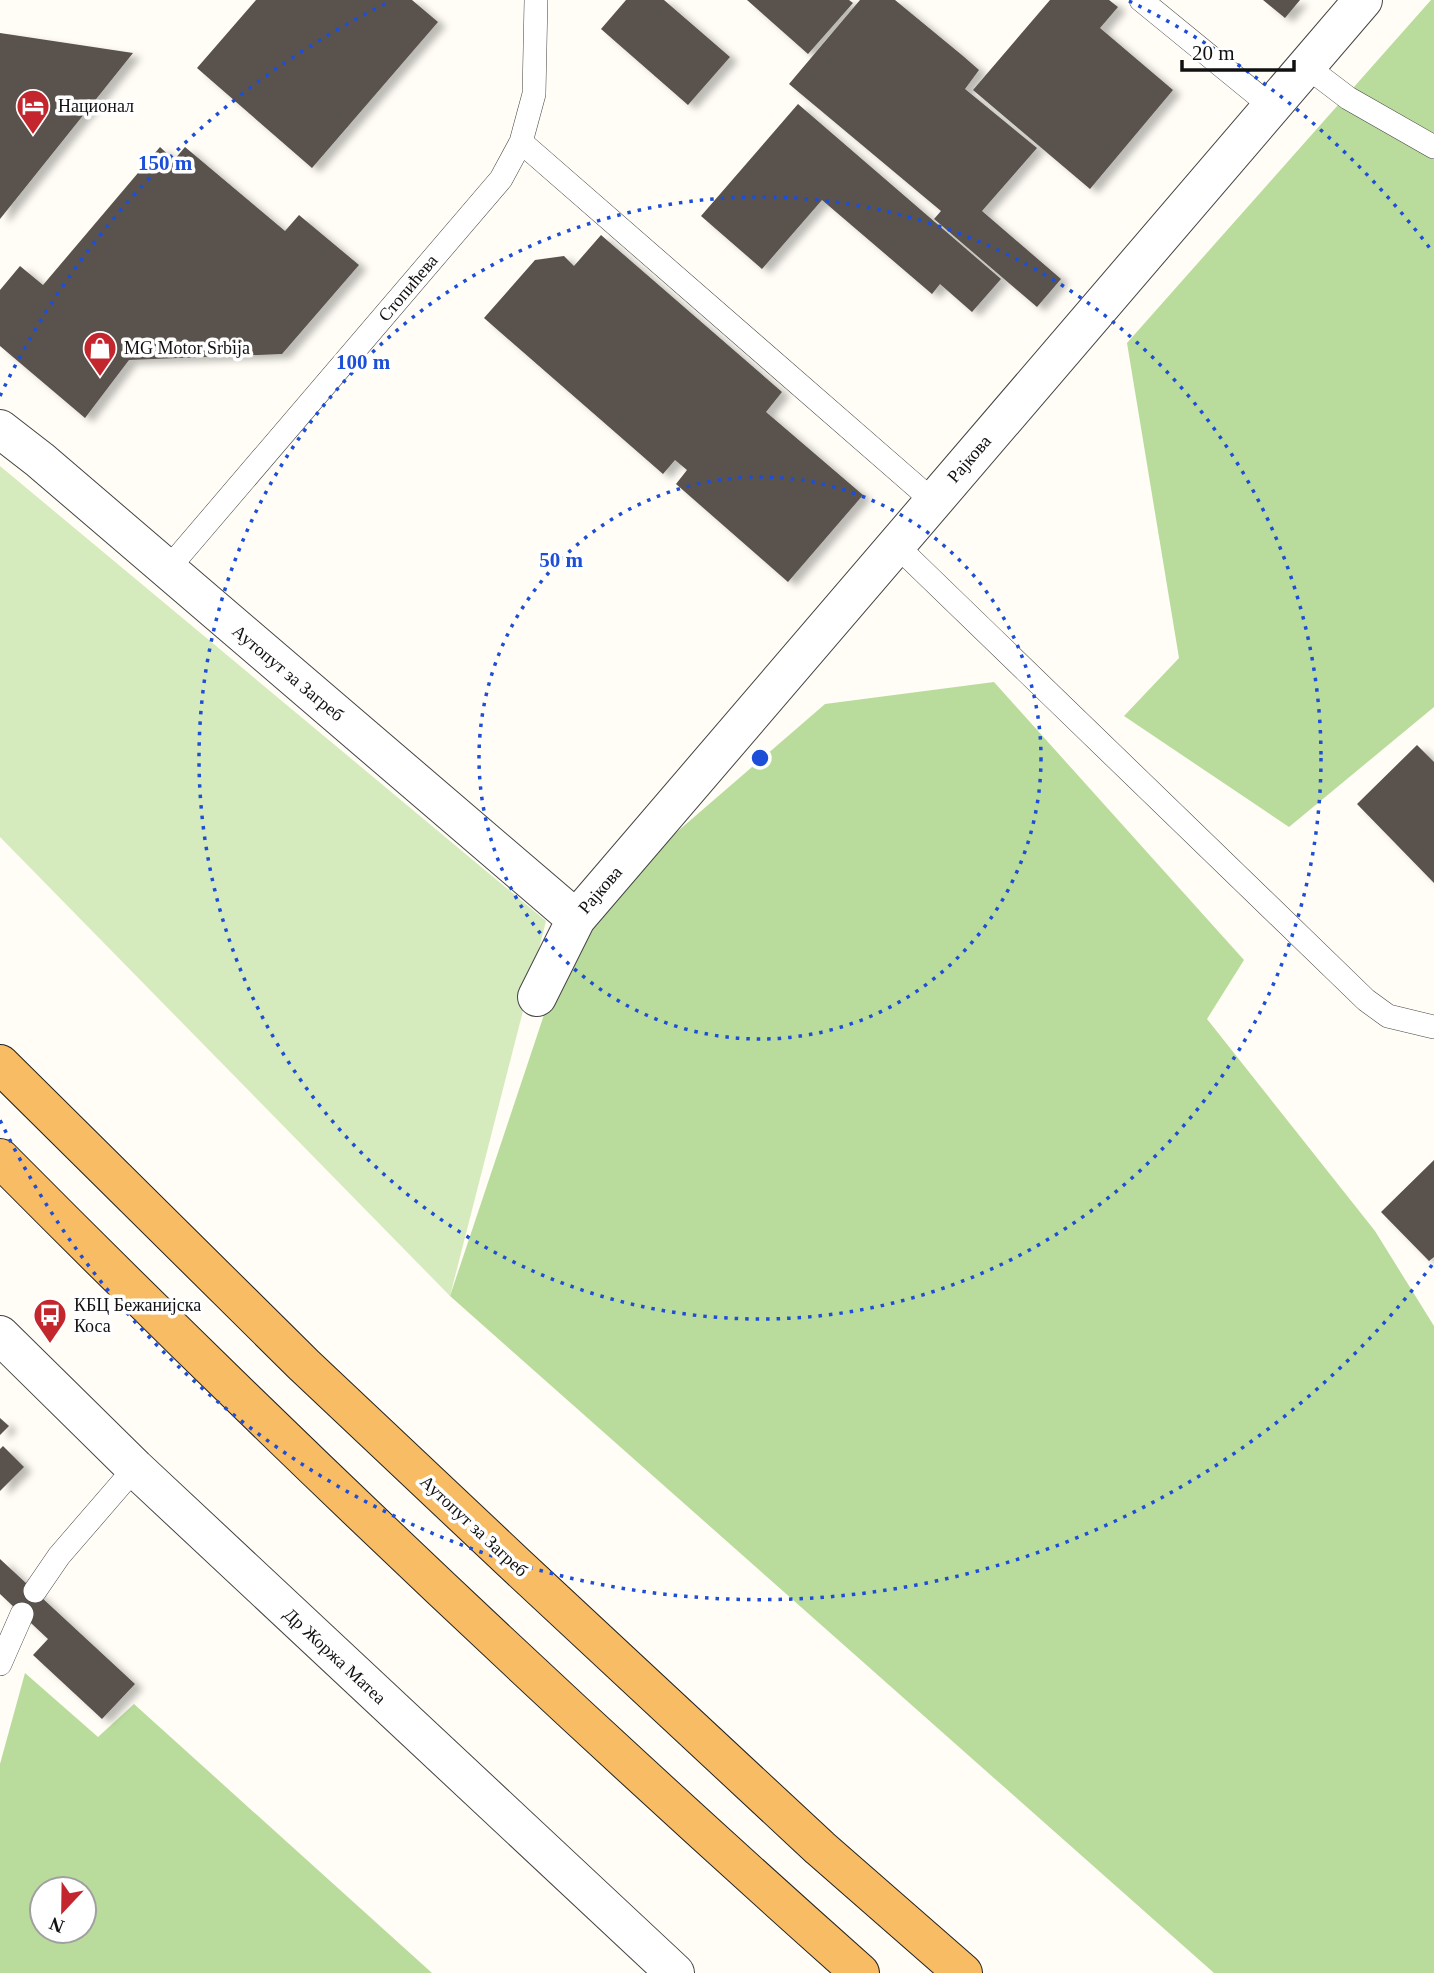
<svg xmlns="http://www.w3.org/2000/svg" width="1434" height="1973" viewBox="0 0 1434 1973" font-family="'Times New Roman',serif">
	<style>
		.green { fill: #d5ebbd }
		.forest { fill: #b9dc9c; fill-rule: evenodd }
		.building { fill: #5a524d; filter: url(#shadow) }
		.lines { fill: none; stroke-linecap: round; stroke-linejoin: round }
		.service-casing { stroke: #444; stroke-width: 24 }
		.minor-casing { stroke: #444; stroke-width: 40 }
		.trunk-casing { stroke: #222; stroke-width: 40 }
		.service { stroke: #fff; stroke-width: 23 }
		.minor { stroke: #fff; stroke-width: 38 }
		.trunk { stroke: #f7bc64; stroke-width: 38 }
		.ring { fill: none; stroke: #1d4ed8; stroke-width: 3.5; stroke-dasharray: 3.5 7 }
		.labels { text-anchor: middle; stroke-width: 7; stroke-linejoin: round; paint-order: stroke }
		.poi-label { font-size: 18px; fill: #111; stroke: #fff; text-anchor: start }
		.street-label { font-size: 18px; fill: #111; stroke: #fff }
		.centre { fill: #1d4ed8; stroke: #fff; stroke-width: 3.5 }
		.ring-label { font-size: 21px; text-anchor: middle; font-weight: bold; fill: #1d4ed8; stroke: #fff; stroke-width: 7; stroke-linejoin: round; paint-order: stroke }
	</style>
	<defs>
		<filter id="shadow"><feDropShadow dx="8" dy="4.5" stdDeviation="3.5" flood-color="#0004"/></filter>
	</defs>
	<rect width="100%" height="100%" fill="#fffdf5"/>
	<path class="green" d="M 0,466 L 546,921 L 450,1296 L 0,837 Z"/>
	<path class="forest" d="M 1431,0 L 1434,0 L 1434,707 L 1289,827 L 1124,716 L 1179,658 L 1127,343 Z
		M 994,682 L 1244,960 L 1207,1019 L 1375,1231 L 1434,1326 L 1434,1973 L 1214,1973 L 450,1296 L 576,919 L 825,704 Z
		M 25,1673 L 98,1737 L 134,1704 L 432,1973 L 0,1973 L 0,1764 ZM 42,1889 L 84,1889 L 84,1931 L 42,1931 Z"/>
	<path class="building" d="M 256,0 L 412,0 L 438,22 L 312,168 L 197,68 Z
		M 626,0 L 664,0 L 730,57 L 688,105 L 601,29 Z
		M 747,0 L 849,0 L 853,3 L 808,54 Z
		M 860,0 L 895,0 L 963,56 L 979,70 L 965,89 L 1037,148 L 982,211 L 1061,279 L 1037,307 L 934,219 L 941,211 L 789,84 Z
		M 1050,0 L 1109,0 L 1118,7 L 1100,28 L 1173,90 L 1090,189 L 973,90 Z
		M 1263,0 L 1300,0 L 1285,18 Z
		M 0,33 L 133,53 L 0,219 Z
		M 798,104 L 1001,279 L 972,312 L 940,284 L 932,294 L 822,200 L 762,269 L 701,216 Z
		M 160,147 L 174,160 L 185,147 L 285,231 L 299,215 L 359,265 L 282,354 L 129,360 L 85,418 L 0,346 L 0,290 L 20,266 L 43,285 Z
		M 601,235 L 782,392 L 766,412 L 863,495 L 788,582 L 676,484 L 687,470 L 675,460 L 663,474 L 484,318 L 535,260 L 564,256 L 574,266 Z
		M 1417,745 L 1434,762 L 1434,883 L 1357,804 Z
		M 1434,1160 L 1434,1257 L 1429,1261 L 1381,1212 Z
		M 0,1418 L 9,1426 L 0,1435 Z
		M 3,1446 L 24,1467 L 0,1491 L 0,1449 Z
		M 0,1559 L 135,1684 L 102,1719 L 33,1655 L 48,1639 L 0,1594 Z"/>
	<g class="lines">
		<defs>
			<path id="service" d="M 1141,0 L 1272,107
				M 1306,66 L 1348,98 L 1434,147
				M 521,142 L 933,501
				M 896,545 L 1366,1000 L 1388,1016 L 1434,1027
				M 167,570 L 501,179 L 521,142 L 534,94 L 536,0
				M 35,1591 L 59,1556 L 135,1468
				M 0,1664 L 22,1614"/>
			<path id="minor" d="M 0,429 L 40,460 L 576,919
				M 537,997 L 576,919 L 1363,0
				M 0,1335 L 135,1468 L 675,1973"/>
			<path id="trunk" d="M 0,1064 L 304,1365 L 515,1564 L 820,1848 L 963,1973
				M 0,1158 C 278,1438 565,1710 860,1973"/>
		</defs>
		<use href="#service" class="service-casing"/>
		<use href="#minor" class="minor-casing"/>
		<use href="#trunk" class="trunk-casing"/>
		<use href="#service" class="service"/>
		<use href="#minor" class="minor"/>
		<use href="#trunk" class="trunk"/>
	</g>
	<g class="ring">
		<circle cx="760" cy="758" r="281"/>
		<circle cx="760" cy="758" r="561"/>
		<path d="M1432 1265A842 842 0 0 1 0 1120M0 396A842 842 0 0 1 391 1M1129 1A842 842 0 0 1 1432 251"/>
	</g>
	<defs>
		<symbol id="hotel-pin" viewBox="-11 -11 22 30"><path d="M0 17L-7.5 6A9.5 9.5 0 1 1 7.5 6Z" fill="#c4262e" stroke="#fff"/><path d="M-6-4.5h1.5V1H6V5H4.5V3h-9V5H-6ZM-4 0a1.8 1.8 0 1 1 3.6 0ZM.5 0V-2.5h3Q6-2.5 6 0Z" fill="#fff"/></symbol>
		<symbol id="shop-pin" viewBox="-11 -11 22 30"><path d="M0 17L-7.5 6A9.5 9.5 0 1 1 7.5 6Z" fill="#c4262e" stroke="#fff"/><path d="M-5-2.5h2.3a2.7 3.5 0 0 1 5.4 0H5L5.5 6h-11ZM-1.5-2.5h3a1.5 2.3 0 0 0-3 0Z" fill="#fff"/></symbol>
		<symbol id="bus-pin" viewBox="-11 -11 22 30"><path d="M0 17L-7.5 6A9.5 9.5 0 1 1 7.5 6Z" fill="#c4262e" stroke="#fff"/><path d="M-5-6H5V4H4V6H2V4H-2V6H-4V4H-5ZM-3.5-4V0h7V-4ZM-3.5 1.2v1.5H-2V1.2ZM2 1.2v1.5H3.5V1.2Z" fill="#fff"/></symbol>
	</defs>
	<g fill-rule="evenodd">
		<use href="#hotel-pin" x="14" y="87" width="38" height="52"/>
		<use href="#shop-pin" x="81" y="329" width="38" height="52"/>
		<use href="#bus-pin" x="31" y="1296" width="38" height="52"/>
	</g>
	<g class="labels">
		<g class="poi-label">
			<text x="58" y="112">Национал</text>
			<text x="124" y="354">MG Motor Srbija</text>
			<text x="74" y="1311">КБЦ Бежанијска<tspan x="74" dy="21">Коса</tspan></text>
		</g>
		<g class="street-label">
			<text transform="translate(408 288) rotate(-50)" y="6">Стопићева</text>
			<text transform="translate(969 459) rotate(-49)" y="6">Рајкова</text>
			<text transform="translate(288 673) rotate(40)" y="6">Аутопут за Загреб</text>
			<text transform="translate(600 890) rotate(-49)" y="6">Рајкова</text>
			<text transform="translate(474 1526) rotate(43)" y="6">Аутопут за Загреб</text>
			<text transform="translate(335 1656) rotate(43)" y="6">Др Жоржа Матеа</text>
		</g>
	</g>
	<circle cx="760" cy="758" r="10" class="centre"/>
	<g class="ring-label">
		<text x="165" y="170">150 m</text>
		<text x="363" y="369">100 m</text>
		<text x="561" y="567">50 m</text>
	</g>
	<g transform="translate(63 1910) rotate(202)"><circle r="33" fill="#ffffff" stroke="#a0a0a0" stroke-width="2"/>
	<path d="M0-5L12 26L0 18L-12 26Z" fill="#c4262e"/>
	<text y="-10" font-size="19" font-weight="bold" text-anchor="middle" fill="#111111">N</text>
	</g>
	<path d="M1182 60v10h112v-10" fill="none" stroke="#111111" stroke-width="3.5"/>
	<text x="1192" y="60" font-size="21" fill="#111111" stroke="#ffffff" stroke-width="5" paint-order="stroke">20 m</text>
</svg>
